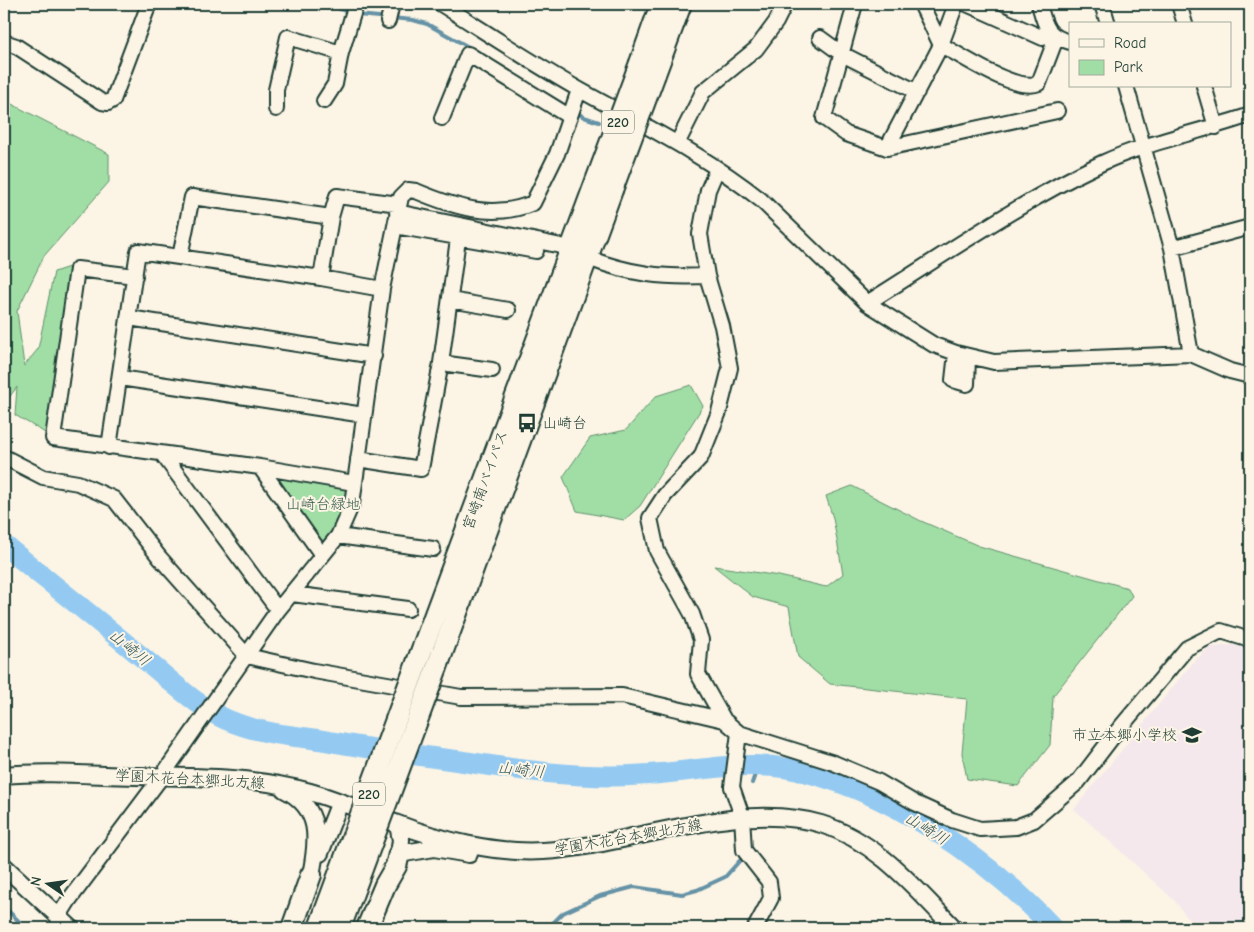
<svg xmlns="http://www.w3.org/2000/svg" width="1254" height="932" viewBox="0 0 1254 932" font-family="'Comic Neue','Klee One',sans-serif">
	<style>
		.built { fill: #f4e8ec }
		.green { fill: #a1dea5; stroke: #608e6c }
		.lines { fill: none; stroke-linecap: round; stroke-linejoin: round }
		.stream { stroke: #6592a6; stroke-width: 4 }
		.river { stroke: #94caf2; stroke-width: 21 }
		.minor-casing { stroke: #1f3d34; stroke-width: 18 }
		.major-casing { stroke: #1f3d34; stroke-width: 20 }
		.highway-casing { stroke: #1f3d34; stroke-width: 24 }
		.minor { stroke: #fcf5e5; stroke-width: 14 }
		.major { stroke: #fcf5e5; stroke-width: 16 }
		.highway { stroke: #fcf5e5; stroke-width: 20 }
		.highway-bridge-casing { stroke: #1f3d34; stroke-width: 24; stroke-linecap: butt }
		.highway-bridge { stroke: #fcf5e5; stroke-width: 20 }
		.labels { text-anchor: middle; stroke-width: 4; stroke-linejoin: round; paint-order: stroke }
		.shield { fill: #fcf5e5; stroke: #617469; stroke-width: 1 }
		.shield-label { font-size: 14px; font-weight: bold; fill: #1f3d34 }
		.poi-label { font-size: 15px; fill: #1f3d34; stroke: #fcf5e5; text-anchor: start }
		.street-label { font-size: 15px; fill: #1f3d34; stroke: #fcf5e5 }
		.park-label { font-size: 15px; fill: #395d4b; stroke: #fcf5e5 }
		.water-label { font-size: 16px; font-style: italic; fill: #36595a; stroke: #fcf5e5 }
	</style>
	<rect width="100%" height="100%" fill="#fcf5e5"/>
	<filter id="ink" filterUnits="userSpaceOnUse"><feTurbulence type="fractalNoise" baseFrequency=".02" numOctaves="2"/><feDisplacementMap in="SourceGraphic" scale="10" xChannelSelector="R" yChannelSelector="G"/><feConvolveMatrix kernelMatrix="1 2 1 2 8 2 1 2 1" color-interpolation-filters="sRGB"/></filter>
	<g filter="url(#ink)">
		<path class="built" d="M 1233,645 L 1250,648 L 1250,928 L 1200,928 L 1190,921 L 1174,900 L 1074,809 L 1193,662 L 1210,647 Z"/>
		<path class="green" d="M 4,100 L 109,154 L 109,182 L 44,256 L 17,311 L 24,366 L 38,349 L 54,272 L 72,266 L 47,434 L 15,415 L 17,387 L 4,404 Z
			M 691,385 L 703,406 L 640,506 L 624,520 L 577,511 L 563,477 L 590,438 L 626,430 L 656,396 Z
			M 279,474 L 344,484 L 351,493 L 329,542 L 322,544 L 319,540 L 276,478 Z
			M 852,486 L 921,521 L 979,546 L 1128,588 L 1132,596 L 1053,696 L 1050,745 L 1018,786 L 967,779 L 962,753 L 967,699 L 830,684 L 798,657 L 789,607 L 753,597 L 714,566 L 779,576 L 826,587 L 843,574 L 833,518 L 826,496 Z"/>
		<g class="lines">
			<path class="stream" d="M 327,4 L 350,13
				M 357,15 L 413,20 L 427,24 L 474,50
				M 495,63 L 584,117 L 599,122
				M 752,783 L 758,766
				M 4,907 L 26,928
				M 548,928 L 563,913 L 600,896 L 634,887 L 682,894 L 697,890 L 725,877 L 743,857"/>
			<path class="river" d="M 4,545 C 52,584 101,623 149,663 C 175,684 203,712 235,723 C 263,734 297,736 327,741 C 371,749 415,755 460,761 C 519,770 580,779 640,775 C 688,773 738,760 786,768 C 882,785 988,858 1053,928"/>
			<defs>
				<path id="minor" d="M 441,4 C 487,33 532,63 580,90 C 643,125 705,155 761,200 L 867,303 L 934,345 L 956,353 L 994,362 L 1191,354 L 1230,371 L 1250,376
					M 855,4 L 824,118 L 846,134 L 887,148 L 941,45 L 921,4
					M 956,4 L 941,45 C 964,57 1016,93 1039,83 L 1055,41
					M 967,4 L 1043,38
					M 1039,4 C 1045,25 1046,36 1070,42
					M 1102,4 L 1108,24
					M 1179,4 L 1185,24
					M 388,21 L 392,4
					M 820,38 L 842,54 L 917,92
					M 4,42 L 16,46 L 102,102 L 108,103 L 113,100 L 149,4
					M 1126,86 L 1172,248 L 1191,354
					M 1204,86 L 1216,127
					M 324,101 L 335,84 L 341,53 L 356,4
					M 276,109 L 276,90 L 288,37 L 341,53
					M 442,118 L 468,54 L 570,117
					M 678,142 L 703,92 L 756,49 L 776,22 L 785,4
					M 887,148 L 1057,111
					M 717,169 L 708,190 L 700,234 L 707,276 L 722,326 L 730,368 L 719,412 L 701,457 L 665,495 L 650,518 L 657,551 L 692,614 L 701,640 L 698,674 L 724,720 L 739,733 L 834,763 L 879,782 L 915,803 L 952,820 L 980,829 L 1016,827 L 1034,820 L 1078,782 L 1114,735 L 1187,648 L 1221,631 L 1250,640
					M 397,212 L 571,248
					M 395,226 L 536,251
					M 1172,248 L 1250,227
					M 180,257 L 192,197 L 331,217
					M 588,258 C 630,274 662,278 707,276
					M 135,276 L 77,269 L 53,438 L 260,467 L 354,483
					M 321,278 L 331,217 L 337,196 L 399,204
					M 450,300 L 508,310
					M 867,303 C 944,255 1020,202 1102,163 C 1150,141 1201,132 1250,115
					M 129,318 L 374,356
					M 956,353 L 953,380 L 967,384 L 968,357
					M 441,363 L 492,370
					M 120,378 L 364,415
					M 109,447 L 138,251 L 321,278 L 382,289
					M 163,455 L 278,610
					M 4,457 L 43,477 L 78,483 L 114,499 L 160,558 L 247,656 L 314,671 L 461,697 L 622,696 L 724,720
					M 358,459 L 421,469 L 441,363 L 458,239
					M 260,467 L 322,555
					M 338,536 L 433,549
					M 292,594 L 408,609
					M 739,733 L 732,787 L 742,816 L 744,850 L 769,882 L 771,898 L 755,928
					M 59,928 L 59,916 L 69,900 L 162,776 L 278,610 L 338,536 L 352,504 L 382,289 L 401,197 L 408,190 L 416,191 C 454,207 493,220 533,203 L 557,154 L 579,90"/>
				<path id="major" d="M 4,775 C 47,771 91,775 135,776 C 193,777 253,776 310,792 C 339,800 367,813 395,823 C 439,840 496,854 543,851 C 631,846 736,799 821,824 C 877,841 915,888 954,928
					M 284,789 C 322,808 318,840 311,875
					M 398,825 L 401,840 L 399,854 L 434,848 L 469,854
					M 320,853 L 340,802
					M 4,866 L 71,928"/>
				<path id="highway" d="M 640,63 L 661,4
					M 655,74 L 681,4
					M 418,660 L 596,181
					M 437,667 L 612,190
					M 292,928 L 311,875
					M 367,928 L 385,885 L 396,866 L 399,854"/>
			</defs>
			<use href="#minor" class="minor-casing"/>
			<use href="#major" class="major-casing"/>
			<use href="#highway" class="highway-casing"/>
			<use href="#minor" class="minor"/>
			<use href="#major" class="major"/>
			<use href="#highway" class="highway"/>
			<defs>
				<path id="highway-bridge" d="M 596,181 L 640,63
					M 612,190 L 655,74
					M 319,928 L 418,660
					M 340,928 L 437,667"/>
			</defs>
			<use href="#highway-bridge" class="highway-bridge-casing"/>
			<use href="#highway-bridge" class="highway-bridge"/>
		</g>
	</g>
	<defs>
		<symbol id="bus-bare" viewBox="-9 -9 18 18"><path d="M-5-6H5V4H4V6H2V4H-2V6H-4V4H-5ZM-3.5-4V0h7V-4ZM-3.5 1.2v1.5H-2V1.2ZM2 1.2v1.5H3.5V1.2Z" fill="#1f3d34" stroke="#fcf5e5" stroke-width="2.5" paint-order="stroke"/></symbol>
		<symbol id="school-bare" viewBox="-9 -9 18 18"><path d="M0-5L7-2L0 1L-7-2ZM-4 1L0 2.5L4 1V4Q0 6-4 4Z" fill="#1f3d34" stroke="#fcf5e5" stroke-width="2.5" paint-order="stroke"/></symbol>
	</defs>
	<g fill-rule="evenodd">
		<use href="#bus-bare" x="513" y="409" width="28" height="28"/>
		<use href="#school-bare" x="1178" y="721" width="28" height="28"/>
	</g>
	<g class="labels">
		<g class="shield">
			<rect x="602" y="110.5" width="32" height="23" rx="4"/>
			<rect x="353" y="782.5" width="32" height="23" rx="4"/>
		</g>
		<g class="shield-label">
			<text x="618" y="127">220</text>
			<text x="369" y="799">220</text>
		</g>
		<g class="poi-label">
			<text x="542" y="428">山崎台</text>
			<text x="1177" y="740" text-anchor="end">市立本郷小学校</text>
		</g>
		<g class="street-label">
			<text transform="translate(485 480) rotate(-70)" y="5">宮崎南バイパス</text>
			<text transform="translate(190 779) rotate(3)" y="5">学園木花台本郷北方線</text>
			<text transform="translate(628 837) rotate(-10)" y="5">学園木花台本郷北方線</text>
		</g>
		<g class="park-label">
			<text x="323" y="509">山崎台緑地</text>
		</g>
		<g class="water-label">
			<text transform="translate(130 647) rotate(39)" y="6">山崎川</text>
			<text transform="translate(521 769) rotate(6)" y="6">山崎川</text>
			<text transform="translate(927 828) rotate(31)" y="6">山崎川</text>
		</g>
	</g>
	<rect width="1254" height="932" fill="none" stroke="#fcf5e5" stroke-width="20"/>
	<rect x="10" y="10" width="1234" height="912" fill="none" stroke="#1f3d34" stroke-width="2" filter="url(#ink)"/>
	<rect x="1069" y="22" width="162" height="65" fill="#fcf5e5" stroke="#a4ab9e"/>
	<rect x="1079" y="39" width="25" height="8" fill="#fcf5e5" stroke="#a4ab9e"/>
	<text x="1114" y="48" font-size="15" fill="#1f3d34">Road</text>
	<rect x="1079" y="60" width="25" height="15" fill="#a1dea5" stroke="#a4ab9e"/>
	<text x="1114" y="72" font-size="15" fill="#1f3d34">Park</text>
	<g transform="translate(48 884) rotate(283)" stroke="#fcf5e5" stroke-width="4" paint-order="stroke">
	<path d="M0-4L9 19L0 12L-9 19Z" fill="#1f3d34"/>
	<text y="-8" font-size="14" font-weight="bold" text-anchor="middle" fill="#1f3d34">N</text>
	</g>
</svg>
